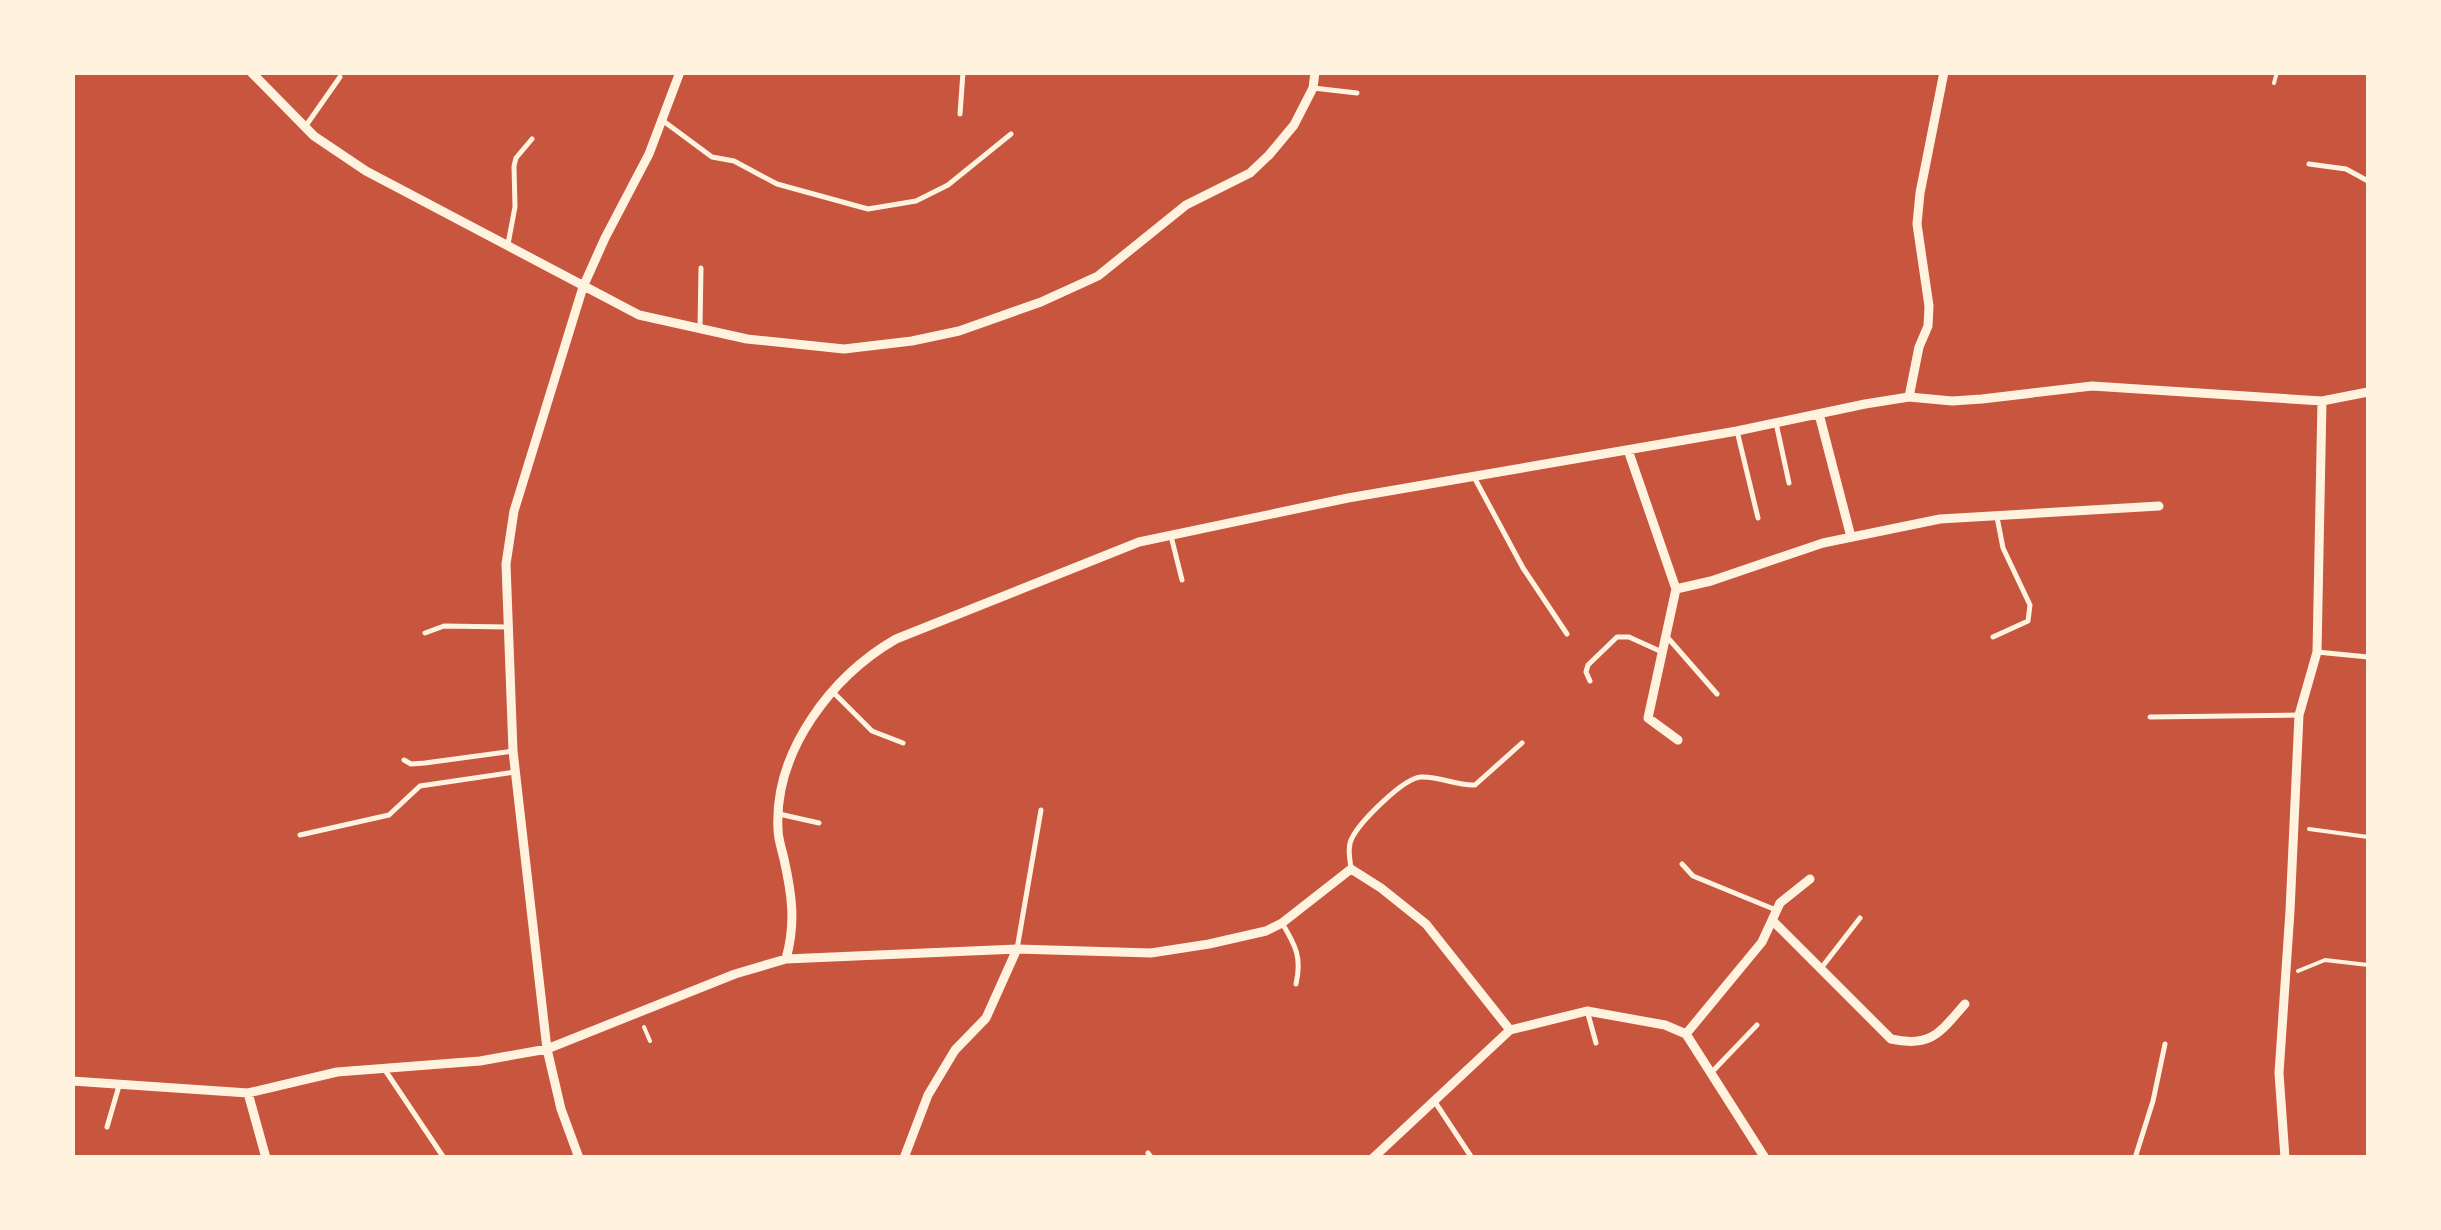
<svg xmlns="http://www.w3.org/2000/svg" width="2441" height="1230" viewBox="0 0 2441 1230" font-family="'Noto Sans',sans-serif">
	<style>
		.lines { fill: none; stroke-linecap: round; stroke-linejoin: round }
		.path { stroke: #fff3e0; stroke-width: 4 }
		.service { stroke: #fff3e0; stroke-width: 5 }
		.minor { stroke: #fff3e0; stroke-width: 9 }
	</style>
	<rect width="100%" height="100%" fill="#c8553d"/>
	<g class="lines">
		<path class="path" d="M 2274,83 L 2277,72
			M 2309,829 L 2368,837
			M 2298,971 L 2325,960 L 2368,965
			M 644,1027 L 650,1041"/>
		<path class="service" d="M 1313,88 L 1357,93
			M 960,114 L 963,72
			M 662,120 L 712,157 L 734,161 L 777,184 L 868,209 L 916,201 L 948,185 L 1011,134
			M 305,127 L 340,77
			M 2309,164 L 2346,169 L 2368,181
			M 508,244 L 515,207 L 514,166 L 516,158 L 532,139
			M 700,327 L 701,268
			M 1776,423 L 1789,483
			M 1737,431 L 1758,518
			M 1474,477 L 1523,568 L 1567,634
			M 1171,536 L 1182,580
			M 425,633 L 444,626 L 508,627
			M 1993,637 L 2028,621 L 2030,605 L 2003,548 L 1997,517
			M 1668,638 L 1717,694
			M 2317,652 L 2368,657
			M 1590,681 L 1586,672 L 1588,665 L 1617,637 L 1629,637 L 1662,652
			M 833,692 L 872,731 L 903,743
			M 2150,717 L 2299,715
			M 404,760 L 411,764 L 425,763 L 513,751
			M 779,814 L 819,823
			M 300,835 L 389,815 L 420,786 L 515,772
			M 1682,864 L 1693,876 L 1776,910
			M 1351,869 C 1350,859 1347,847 1352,838 C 1360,822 1403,778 1421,777 C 1439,776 1457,786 1475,785 L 1522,743
			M 1282,923 C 1296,946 1302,958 1296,984
			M 1017,949 L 1041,810
			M 1822,967 L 1860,918
			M 1588,1014 L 1596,1043
			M 385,1070 L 444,1158
			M 1711,1073 L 1757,1025
			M 1435,1102 L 1472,1158
			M 107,1127 L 119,1086
			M 1148,1153 L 1152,1158
			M 2135,1158 L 2153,1101 L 2165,1044"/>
		<path class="minor" d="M 251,72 L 314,136 L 366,171 L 639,315 L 747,339 L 844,349 L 912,341 L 959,331 L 1041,302 L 1098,276 L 1186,205 L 1250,173 L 1269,155 L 1294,125 L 1313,88 L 1315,72
			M 1909,397 L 1919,347 L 1928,326 L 1929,306 L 1917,224 L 1920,193 L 1944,72
			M 1819,414 L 1851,537
			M 1628,450 L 1676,589 L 1648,718 L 1678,740
			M 1676,589 L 1711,581 L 1823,543 L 1940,519 L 2159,506
			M 1773,921 L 1891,1039 C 1932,1048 1940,1032 1965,1004
			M 786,959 C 796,923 792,895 784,859 C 782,850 778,839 778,829 C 774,751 832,676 896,639 L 1139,542 L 1348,498 L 1737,431 L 1865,404 L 1909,397 L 1952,401 L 1982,399 L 2092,386 L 2322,401 L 2368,392
			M 1686,1034 L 1762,942 L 1780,903 L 1810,879
			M 72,1081 L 248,1093 L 337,1072 L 480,1061 L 547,1049 L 735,974 L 786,959 L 1017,949 L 1151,953 L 1209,944 L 1266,931 L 1282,923 L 1351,869 L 1381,888 L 1426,924 L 1510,1030
			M 248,1093 L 266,1158
			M 579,1158 L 561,1109 L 547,1049 L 513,751 L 506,564 L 514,511 L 583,287 L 605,238 L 649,154 L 680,72
			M 904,1158 L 928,1095 L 955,1050 L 986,1018 L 1017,949
			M 1373,1158 L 1510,1030 L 1587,1011 L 1665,1025 L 1686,1034 L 1765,1158
			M 2285,1158 L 2279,1073 L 2290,911 L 2299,715 L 2317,652 L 2322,401"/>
	</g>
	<rect width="2441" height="1230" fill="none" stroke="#fff3e0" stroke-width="150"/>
</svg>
